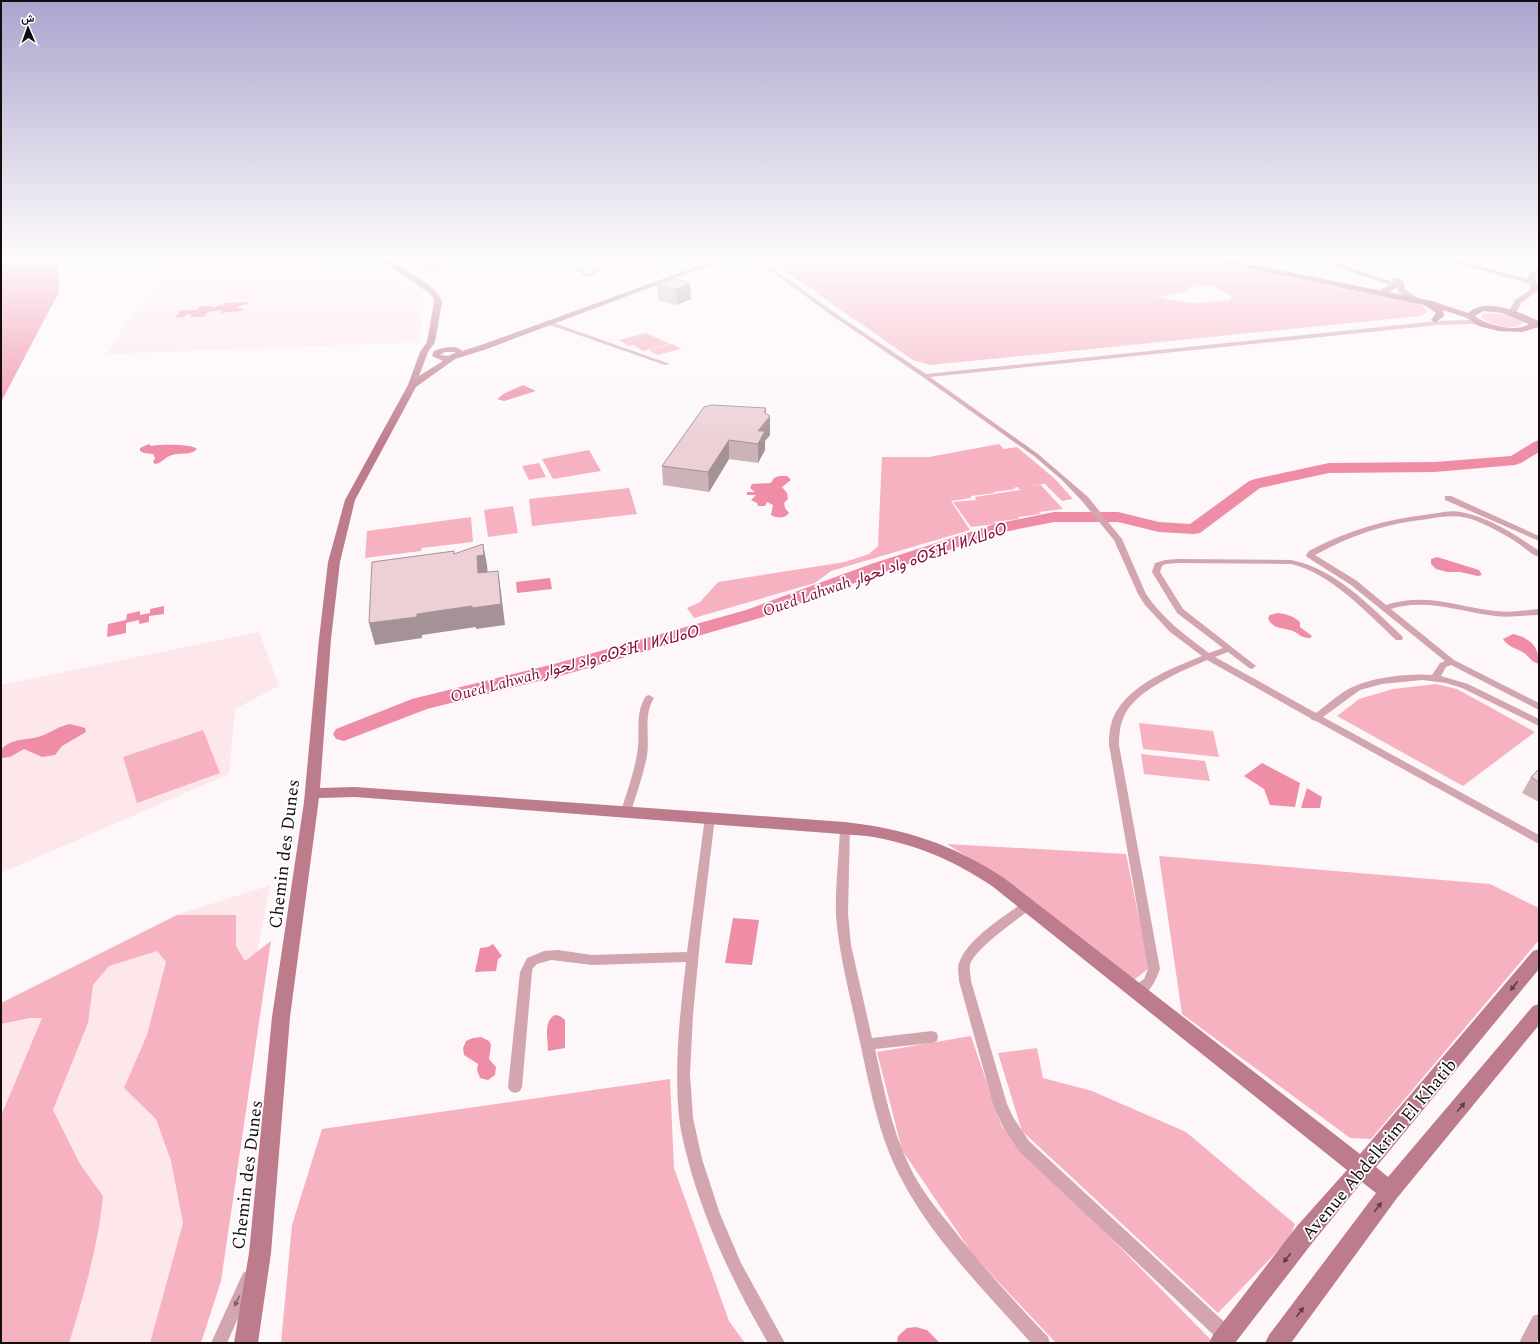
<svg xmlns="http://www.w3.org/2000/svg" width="1540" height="1344" viewBox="0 0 1540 1344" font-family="Spectral,Vazirmatn,'Noto Sans Tifinagh',serif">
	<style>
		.built { fill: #fde7eb }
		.green { fill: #f7b2c2; fill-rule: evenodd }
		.water { fill: #ef8da6 }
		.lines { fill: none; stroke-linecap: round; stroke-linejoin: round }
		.river { fill: #ef8da6; fill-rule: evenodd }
		.street { fill: #d3a5af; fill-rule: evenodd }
		.secondary { fill: #bd7c8c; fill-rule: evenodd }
		.primary { fill: #ac5e72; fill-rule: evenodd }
		.wall { fill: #cbb3b8 }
		.shaded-wall { fill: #a59296 }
		.building { fill: #ecd0d6; stroke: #a59296 }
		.oneway { fill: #613e47 }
		.oneway2 { fill: #7e6067 }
		.labels { text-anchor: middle; stroke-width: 3.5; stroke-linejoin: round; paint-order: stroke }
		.water-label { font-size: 16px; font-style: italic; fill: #861040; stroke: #fff }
		.near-street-label { font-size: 18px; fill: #150c0e; stroke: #fff }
	</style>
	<rect width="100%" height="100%" fill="#fdf7f9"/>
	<path class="built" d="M 166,257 L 324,257 L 316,273 L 160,277 L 157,276 Z
		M 350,274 L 402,282 L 425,297 L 419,342 L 107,354 L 139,303 L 159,281 Z
		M 259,632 L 279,686 L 235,709 L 229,774 L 1,873 L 1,685 Z
		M 270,885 L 197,1272 L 180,1343 L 1,1343 L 1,1006 L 177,915 Z"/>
	<path class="green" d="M 765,257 L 1187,257 L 1420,304 L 1428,311 L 1421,316 L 930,365 L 913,360 ZM 1196,284 L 1212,286 L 1232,296 L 1229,300 L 1196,303 L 1158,298 L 1169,294 L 1184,293 Z
		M 418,258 L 431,258 L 430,262 L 445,261 L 438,272 L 422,273 L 425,267 L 412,267 Z
		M 1486,313 L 1509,315 L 1524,322 C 1515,332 1489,325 1481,317 L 1483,314 Z
		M 646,333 L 670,344 L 643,351 L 633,345 L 629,346 L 619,340 Z
		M 672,344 L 681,349 L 657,355 L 649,350 Z
		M 999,444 L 1004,449 L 1017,447 L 1055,479 L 1073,499 L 1062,501 L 1045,484 L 1027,486 L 1041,485 L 1063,509 L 1039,512 L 1041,514 L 1018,517 L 1019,519 L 994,522 L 996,524 L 971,527 L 953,502 L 976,500 L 975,497 L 1020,490 L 1018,487 L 1013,488 L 1016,489 L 994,492 L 995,493 L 971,496 L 971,498 L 951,501 L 970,530 L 831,571 L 815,583 L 694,618 L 687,608 L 700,602 L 718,582 L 845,562 L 869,554 L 878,546 L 882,457 L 929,457 Z
		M 589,450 L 601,471 L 553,479 L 542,459 Z
		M 539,463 L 546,477 L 529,480 L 522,466 Z
		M 629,488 L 637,514 L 532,526 L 529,499 Z
		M 513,506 L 518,533 L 488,537 L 484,510 Z
		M 471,517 L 473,542 L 422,548 L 421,551 L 365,558 L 367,531 Z
		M 1436,684 L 1457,689 L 1535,732 L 1463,786 L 1337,716 L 1359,699 L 1393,689 Z
		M 1139,723 L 1213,731 L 1219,757 L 1143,749 Z
		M 203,730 L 220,773 L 137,803 L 123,757 Z
		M 1141,754 L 1205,761 L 1210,781 L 1144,774 Z
		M 947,844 L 1126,854 L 1149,968 L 1134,980 L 1018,889 Z
		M 1159,856 L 1490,884 L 1539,908 L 1539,940 L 1371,1139 L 1350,1138 L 1182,1014 Z
		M 177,915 L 236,915 L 236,946 L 245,961 L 271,941 L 221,1281 L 201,1343 L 150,1343 L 183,1223 L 171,1161 L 156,1119 L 124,1088 L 147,1035 L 166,962 L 157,951 L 109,966 L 93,985 L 88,1023 L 53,1110 L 80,1164 L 103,1196 C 98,1247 84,1294 69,1343 L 1,1343 L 1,1116 L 42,1018 L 30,1018 L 1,1024 L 1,1003 Z
		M 971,1036 L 1002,1127 L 1212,1341 L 1210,1343 L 1056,1343 L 974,1256 L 902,1150 L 877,1052 Z
		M 1037,1048 L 1043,1078 L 1092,1091 L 1186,1132 L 1295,1224 L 1289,1239 L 1218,1313 L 1022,1131 L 998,1053 Z
		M 670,1079 L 674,1168 L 729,1321 L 745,1343 L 281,1343 L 292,1225 L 322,1129 Z"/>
	<path class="water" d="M 1,257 L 57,257 L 59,292 L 1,402 Z
		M 248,302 L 247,304 L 239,306 L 237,308 L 244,309 L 242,311 L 220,313 L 222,310 L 208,312 L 204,317 L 190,317 L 192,314 L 187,314 L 184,317 L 175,318 L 181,310 L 197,310 L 200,306 L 216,307 L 222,304 L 222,308 L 225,303 Z
		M 523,385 L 536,391 L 504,401 L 497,399 L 505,393 Z
		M 149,444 L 151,446 C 160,444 193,444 197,449 C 190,456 181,452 172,455 C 165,457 162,463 155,464 L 153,462 L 155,458 L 153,454 L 144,453 L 140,451 L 140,448 Z
		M 779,476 L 787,476 L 791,480 L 782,487 L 787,493 L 788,499 L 784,503 L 785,508 L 789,513 C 785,519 776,518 771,515 L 773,505 L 767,502 L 765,506 L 758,506 L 757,503 L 751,500 L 756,495 L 747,495 L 747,492 L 755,492 L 750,488 L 752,484 L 771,483 L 774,478 Z
		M 1437,557 L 1479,570 L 1482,575 L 1478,576 L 1460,572 L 1447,572 L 1436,569 L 1431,564 L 1431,559 Z
		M 550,578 L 552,589 L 517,593 L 516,582 Z
		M 164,606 L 164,614 L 149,616 L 149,622 L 139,624 L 139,620 L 126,623 L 126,633 L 107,637 L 108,624 L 126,620 L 127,614 L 140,611 L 140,615 L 150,613 L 150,609 Z
		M 1278,613 C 1287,614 1293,616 1300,622 L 1300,627 L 1312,636 L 1310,638 C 1300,638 1300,634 1293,631 C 1283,627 1273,630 1268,618 L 1270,615 Z
		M 1513,634 C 1530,638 1539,646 1539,664 C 1531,662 1530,657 1524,653 C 1516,648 1508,647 1503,639 Z
		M 70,724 L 85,728 L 86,732 L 62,746 L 55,755 L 42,757 L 24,749 L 10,757 L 1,758 L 1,750 C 12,737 27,741 41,736 C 52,732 59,726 70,724 Z
		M 1262,763 L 1300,783 L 1295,807 L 1270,805 L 1264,789 L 1244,776 Z
		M 1307,788 L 1322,797 L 1320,808 L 1301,808 Z
		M 733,918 L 759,920 L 752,965 L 725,963 Z
		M 493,944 L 502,956 L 498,959 L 496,971 L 475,972 L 480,948 L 488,947 Z
		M 555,1015 L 560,1016 L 565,1020 L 565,1048 L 548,1051 C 548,1039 543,1021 555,1015 Z
		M 481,1037 L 489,1041 L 491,1045 L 489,1059 L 496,1067 L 495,1075 L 488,1080 L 480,1078 L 477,1070 L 478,1064 L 464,1055 L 463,1048 L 466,1041 L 473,1038 Z
		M 916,1327 L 927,1330 L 940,1343 L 897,1343 L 898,1336 L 907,1328 Z"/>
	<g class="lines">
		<path class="river" d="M 1539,440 L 1539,452 L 1521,463 L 1515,465 L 1435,472 L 1329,473 L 1260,488 L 1200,533 L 1194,534 L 1159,532 L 1118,522 L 1054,522 L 999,533 L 885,572 L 760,618 L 567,674 L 427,709 L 344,741 L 336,739 L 333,734 L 336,729 L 412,699 L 554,664 L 746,610 L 871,564 L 995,524 L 1054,512 L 1118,512 L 1159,522 L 1190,524 L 1249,481 L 1255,479 L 1329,463 L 1435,462 L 1511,456 L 1534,442 Z"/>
		<path class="street" d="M 653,257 L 657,257 L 659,263 L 655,266 L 597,269 L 595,275 L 593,276 L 582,276 L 581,271 L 571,271 L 569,270 L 583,268 L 585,269 L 586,274 L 591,274 L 593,268 L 595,267 L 652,264 L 654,262 Z
			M 752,257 L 757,257 L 835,313 L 926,374 L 1438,321 L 1471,320 L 1485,323 L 1485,325 L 1483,326 L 1471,324 L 1438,325 L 930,377 L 1038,454 L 1088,497 L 1122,539 L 1146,594 C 1162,618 1186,636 1209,653 L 1223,648 L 1177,613 L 1152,572 L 1155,563 L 1165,560 L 1178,559 L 1291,560 C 1336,569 1370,606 1402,636 L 1403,638 L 1402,640 L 1396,640 C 1367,613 1331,573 1291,564 L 1178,563 L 1166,564 L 1162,566 L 1160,572 L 1183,609 L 1256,666 L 1252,669 L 1249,668 L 1228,652 L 1215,657 L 1316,713 C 1327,705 1343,690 1355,686 C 1376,677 1409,673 1432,675 L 1440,663 L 1445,661 L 1351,585 L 1307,557 L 1306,555 L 1309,551 C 1348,530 1387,519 1431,514 C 1441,513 1451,510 1461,512 C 1488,517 1513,533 1535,548 L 1539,551 L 1539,557 C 1532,555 1525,548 1519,544 C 1506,535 1493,528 1479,522 C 1461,514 1446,516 1428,519 C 1387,523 1351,535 1315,555 L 1357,581 L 1386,605 C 1427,592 1456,607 1496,611 C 1510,613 1525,610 1539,609 L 1539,615 C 1524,615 1510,618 1495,616 C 1460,612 1426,598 1391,609 L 1454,660 L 1539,703 L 1539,710 L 1451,665 L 1446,667 L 1441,676 L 1468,684 L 1539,719 L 1539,726 L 1462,688 L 1446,683 L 1422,680 L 1382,684 L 1360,690 L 1323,717 L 1539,835 L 1539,844 L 1316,721 L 1312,720 L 1310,718 L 1207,660 C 1182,671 1138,689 1125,714 C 1120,724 1119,735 1119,745 L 1160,969 C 1156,980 1148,1000 1133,995 L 1131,991 L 1133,987 L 1144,979 L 1148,969 L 1109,745 C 1109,734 1110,722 1116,712 C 1133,683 1172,668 1202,656 L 1170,632 L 1145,605 L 1138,594 L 1114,540 L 1082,501 L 1061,479 L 1034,456 L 920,375 L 831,315 Z
			M 1479,257 L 1485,257 L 1462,264 L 1460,263 Z
			M 547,322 L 551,322 L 670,364 L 665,365 L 547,324 Z
			M 1445,496 L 1451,496 L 1539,536 L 1539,541 L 1445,500 Z
			M 649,695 L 654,698 C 643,715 650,737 647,756 C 643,775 637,793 631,811 L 630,814 L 622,814 L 621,811 C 627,792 634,773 637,754 C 641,733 634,714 646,696 Z
			M 710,813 L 714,814 L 715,817 L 700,941 L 693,1015 L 690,1074 L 693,1118 L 702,1159 L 720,1214 L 741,1263 L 785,1343 L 768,1343 C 737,1290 710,1234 692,1175 C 687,1156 681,1136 679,1116 C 674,1065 680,1013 686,962 L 592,965 L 551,960 L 537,964 L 533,968 L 532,972 L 522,1087 L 520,1091 L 515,1093 L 510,1091 L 508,1087 L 520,972 L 527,958 L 544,951 L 558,950 L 592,955 L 687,952 L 705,817 L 706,814 Z
			M 845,824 L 849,825 L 850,828 L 848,914 L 851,945 L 872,1038 L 932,1031 L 937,1033 L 938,1037 L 937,1041 L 932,1043 L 875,1049 C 884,1089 891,1128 909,1165 C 919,1187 935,1207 950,1225 C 980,1264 1014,1301 1048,1337 L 1050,1343 L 1031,1343 C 986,1292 935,1242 903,1182 C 877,1135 869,1081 857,1029 C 849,991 839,954 836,916 C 835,889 839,856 840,828 L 841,825 Z
			M 1028,901 L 1032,902 L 1034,905 L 1032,908 C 1018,919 974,949 970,965 C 969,970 971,976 971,981 L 1007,1104 L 1013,1117 L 1029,1141 L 1233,1330 L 1235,1336 L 1233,1342 L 1229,1343 L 1221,1342 L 1019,1151 L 1003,1127 L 993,1104 L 959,981 C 959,975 957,968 959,963 C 968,938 1004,917 1024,902 Z
			M 248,1270 L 253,1273 L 256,1278 L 227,1343 L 211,1343 L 243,1273 Z
			M 1539,1314 L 1539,1337 L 1536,1343 L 1519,1343 L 1533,1316 Z"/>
		<path class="secondary" d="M 376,257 L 383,257 C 398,266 438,285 442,302 L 435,342 L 428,352 L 419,376 L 443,361 L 432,356 L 434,351 C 442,348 456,344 462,351 L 481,345 L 723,257 L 731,257 L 487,349 L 455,359 L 416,387 L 355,500 L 340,562 L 331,639 L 320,788 L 355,787 L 845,822 C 906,829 952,844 1004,878 L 1360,1154 L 1533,951 L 1539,949 L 1539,969 L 1376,1167 L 1388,1177 L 1533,1006 L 1539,1004 L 1539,1025 L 1397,1198 L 1291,1343 L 1265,1343 L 1269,1335 L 1376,1193 L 1362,1182 L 1313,1242 L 1235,1343 L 1209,1343 L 1213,1335 L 1297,1226 L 1347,1170 L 992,886 C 951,859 916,844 867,836 L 355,797 L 319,798 L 290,1017 L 271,1253 L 258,1343 L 234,1343 L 249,1253 L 272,1017 L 304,802 L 319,639 L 328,562 L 345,500 L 408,385 L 420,352 L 427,342 L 434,302 L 433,297 L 428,292 ZM 445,352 L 455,352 L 455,353 L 448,356 L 440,355 Z
			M 1309,257 L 1318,257 L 1396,283 L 1391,279 L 1397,278 L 1404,282 L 1405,289 L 1416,297 L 1409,299 L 1399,292 L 1398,287 L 1387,293 L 1381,293 L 1381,289 L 1390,285 Z
			M 1438,257 L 1447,257 L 1528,279 L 1528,275 L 1539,267 L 1539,272 L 1534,277 L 1538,285 L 1537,291 L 1521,303 L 1515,315 L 1509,315 L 1508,313 L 1515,300 L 1530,290 L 1530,284 L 1439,258 Z"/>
		<path class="primary" d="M 1200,257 L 1214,257 L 1432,301 L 1468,313 C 1486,296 1521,313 1539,321 L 1539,327 L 1522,332 L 1498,331 L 1479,326 L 1467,318 L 1443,310 L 1444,316 L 1435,323 L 1431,320 L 1436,313 L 1424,305 L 1204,259 ZM 1483,311 L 1502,313 L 1529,324 C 1517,333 1485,325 1475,316 Z"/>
	</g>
	<path class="wall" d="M 690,283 L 691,299 L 677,305 L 659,301 L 659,299 L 658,299 L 657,284 Z
		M 766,413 L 770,435 L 765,441 L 765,450 L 758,463 L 729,459 L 709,492 L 663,485 L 662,466 Z
		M 1539,769 L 1539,802 L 1522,793 L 1531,777 Z"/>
	<path class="shaded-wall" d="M 690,283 L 691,299 L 677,305 L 676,289 Z
		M 766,408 L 766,421 L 770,416 L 770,435 L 765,441 L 765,450 L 758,463 L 758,431 L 764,412 Z
		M 729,440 L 729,459 L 709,492 L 708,472 Z
		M 483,544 L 487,565 L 488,576 L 478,573 L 477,556 Z
		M 498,571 L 501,592 L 505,625 L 476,629 L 476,627 L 422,635 L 422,638 L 375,645 L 369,623 L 417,614 Z"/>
	<path class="building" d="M 675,279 L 690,283 L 676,289 L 658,285 L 659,285 L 657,284 Z
		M 712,405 L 766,408 L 764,412 L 770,416 L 758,431 L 765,431 L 758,444 L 729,440 L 708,472 L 662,466 L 704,407 Z
		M 483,544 L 484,555 L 477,556 L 478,573 L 498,571 L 501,604 L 472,608 L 472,606 L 417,614 L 417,617 L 369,623 L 372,562 L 454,551 L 454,554 Z
		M 1539,769 L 1539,782 L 1531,777 Z"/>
	<defs><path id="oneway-solid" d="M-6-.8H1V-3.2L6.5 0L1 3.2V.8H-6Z"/></defs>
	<g class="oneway">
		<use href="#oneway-solid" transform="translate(1514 986) rotate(129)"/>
		<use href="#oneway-solid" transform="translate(1461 1107) rotate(-50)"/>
		<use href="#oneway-solid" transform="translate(1378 1207) rotate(-53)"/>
		<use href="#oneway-solid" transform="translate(1287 1258) rotate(128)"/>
		<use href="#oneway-solid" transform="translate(1300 1312) rotate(-53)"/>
	</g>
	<use class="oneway2" href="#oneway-solid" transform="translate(237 1301) rotate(115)"/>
	<linearGradient id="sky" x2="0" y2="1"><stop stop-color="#aba4ce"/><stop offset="0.58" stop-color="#fefbfc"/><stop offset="1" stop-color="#fefbfc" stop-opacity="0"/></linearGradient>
	<rect width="1540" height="445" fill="url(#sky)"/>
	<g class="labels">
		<g class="water-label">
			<text transform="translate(884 569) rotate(-19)" y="6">Oued Lahwah واد لحوار ⴰⵙⵉⴼ ⵏ ⵍⵃⵡⴰⵔ</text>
			<text transform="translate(574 663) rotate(-15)" y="6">Oued Lahwah واد لحوار ⴰⵙⵉⴼ ⵏ ⵍⵃⵡⴰⵔ</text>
		</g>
		<g class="near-street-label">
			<text transform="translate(284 854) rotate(-83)" y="6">Chemin des Dunes</text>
			<text transform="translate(1379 1149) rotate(-50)" y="6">Avenue Abdelkrim El Khatib</text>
			<text transform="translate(247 1175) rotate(-83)" y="6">Chemin des Dunes</text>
		</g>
	</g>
	<rect width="1540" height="1344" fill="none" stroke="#150c0e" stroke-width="4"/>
	<g transform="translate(28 28) rotate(358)" stroke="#ffffff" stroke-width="3" paint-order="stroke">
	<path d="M0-3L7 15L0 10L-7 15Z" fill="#150c0e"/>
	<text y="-6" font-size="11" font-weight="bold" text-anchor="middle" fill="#150c0e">ش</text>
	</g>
</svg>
